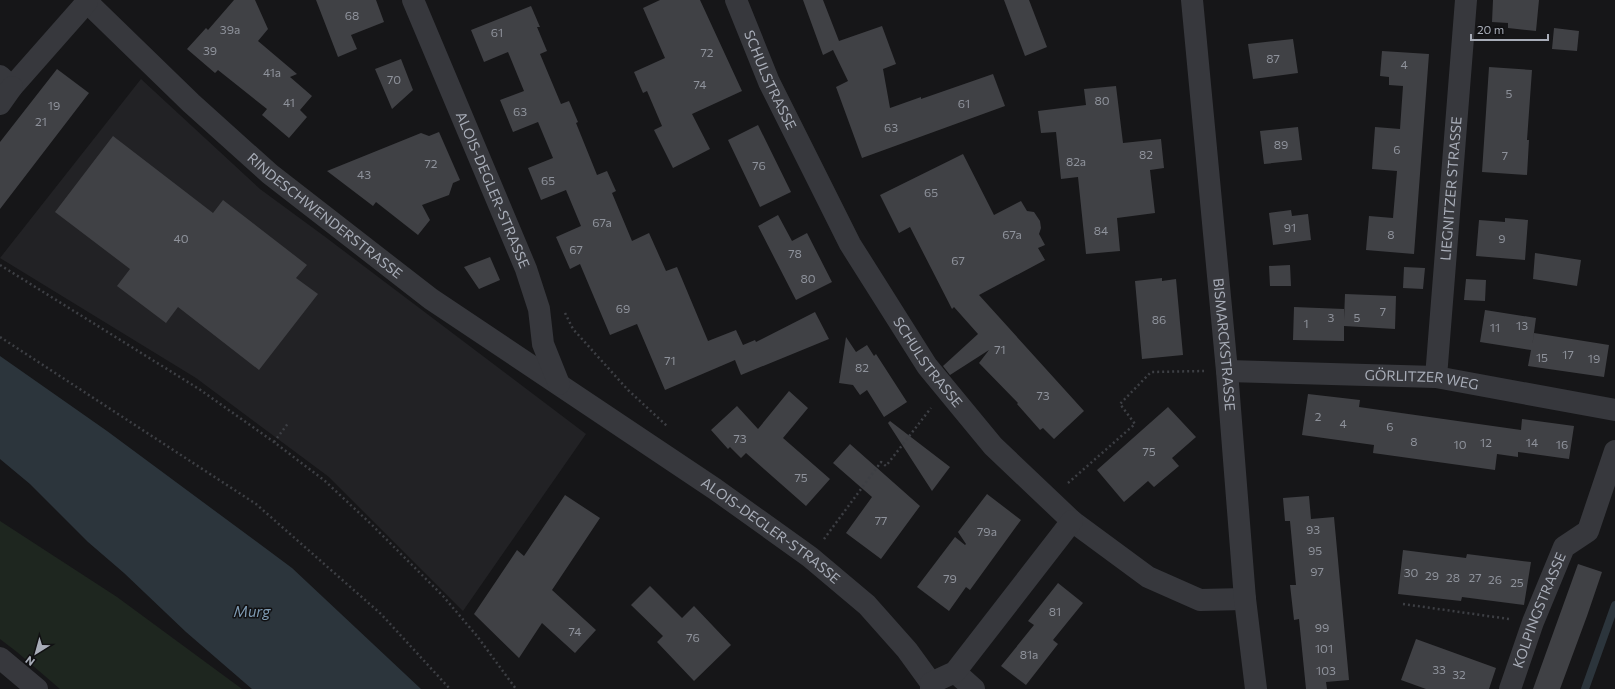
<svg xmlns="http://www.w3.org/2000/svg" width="1615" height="689" viewBox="0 0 1615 689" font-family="Commissioner,sans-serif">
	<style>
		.built { fill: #222225 }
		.green { fill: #1e261f }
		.water { fill: #2c353c }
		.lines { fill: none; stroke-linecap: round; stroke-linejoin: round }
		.stream { stroke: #2c353c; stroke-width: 8 }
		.building { fill: #404145 }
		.path { stroke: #3d3f44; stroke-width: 2.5; stroke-dasharray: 2 3; stroke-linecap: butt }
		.minor { stroke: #37383d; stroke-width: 22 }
		.labels { text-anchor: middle; stroke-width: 3; stroke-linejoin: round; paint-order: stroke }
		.number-label { font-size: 12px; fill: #8e929b }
		.street-label { font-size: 14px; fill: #a8adb8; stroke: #111113 }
		.water-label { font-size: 15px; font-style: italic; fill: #7f9bb3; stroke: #111113 }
	</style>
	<rect width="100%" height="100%" fill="#161618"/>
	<path class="built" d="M 141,79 L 260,189 L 324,236 L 586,434 L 463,611 L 329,477 L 196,378 L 0,258 Z"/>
	<path class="green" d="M 0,521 L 117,597 L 242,689 L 60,689 L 17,652 L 0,639 Z"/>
	<path class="water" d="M 0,356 L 107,431 L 292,568 L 421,689 L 252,689 L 186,632 L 124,573 L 88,542 L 30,484 L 0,459 Z"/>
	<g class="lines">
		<path class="stream" d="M 1585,689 L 1615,605"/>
	</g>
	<path class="building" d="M 234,0 L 255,0 L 268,29 L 258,41 L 297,74 L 290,77 L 312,96 L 300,110 L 307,117 L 289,138 L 262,115 L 267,109 L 218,70 L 215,73 L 187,49 L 206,28 L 208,30 Z
		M 316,0 L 376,0 L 384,22 L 351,35 L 357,49 L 338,57 Z
		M 660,0 L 700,0 L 742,91 L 692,114 L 710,149 L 673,168 L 654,130 L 662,126 L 647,91 L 643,93 L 634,72 L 665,58 L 643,8 Z
		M 803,0 L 823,0 L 839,41 L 882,26 L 896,64 L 883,69 L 890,108 L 921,97 L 921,99 L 993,74 L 1005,106 L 862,158 L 836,87 L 848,81 L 833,50 L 823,55 Z
		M 1004,0 L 1029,0 L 1047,47 L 1025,56 Z
		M 1493,0 L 1539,0 L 1536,31 L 1508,28 L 1508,23 L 1492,22 Z
		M 531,6 L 540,27 L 537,27 L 547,51 L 540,54 L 561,104 L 569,101 L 578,122 L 576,123 L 597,175 L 607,171 L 616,191 L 612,193 L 632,241 L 649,233 L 666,271 L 677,267 L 708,341 L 736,330 L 743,345 L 755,340 L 756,342 L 815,312 L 829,339 L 741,375 L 735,360 L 665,390 L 637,324 L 610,335 L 580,264 L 570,269 L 556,237 L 581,226 L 566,190 L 541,200 L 528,168 L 553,158 L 538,122 L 513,132 L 500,100 L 524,91 L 508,52 L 484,62 L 471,30 Z
		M 1554,28 L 1579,31 L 1577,51 L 1552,49 Z
		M 1293,39 L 1298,73 L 1253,79 L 1248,44 Z
		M 1382,51 L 1429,54 L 1414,254 L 1366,250 L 1369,216 L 1393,218 L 1397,171 L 1372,169 L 1375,127 L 1400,129 L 1403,86 L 1389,85 L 1389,77 L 1380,76 Z
		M 401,59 L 413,90 L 392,109 L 375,69 Z
		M 1489,67 L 1532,70 L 1527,140 L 1529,140 L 1527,175 L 1482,172 Z
		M 57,69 L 89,93 L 0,209 L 0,142 Z
		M 1116,86 L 1123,143 L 1161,139 L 1164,168 L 1150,170 L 1155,213 L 1117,218 L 1120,251 L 1086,254 L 1078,177 L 1061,179 L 1056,132 L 1041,133 L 1038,111 L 1086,105 L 1084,89 Z
		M 758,125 L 791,192 L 760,207 L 728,140 Z
		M 1298,127 L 1302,160 L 1264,164 L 1260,131 Z
		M 439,132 L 460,180 L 453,183 L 449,195 L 422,205 L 430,220 L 418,235 L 376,202 L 373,206 L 327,171 L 421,133 L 429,136 Z
		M 113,136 L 213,213 L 223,200 L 307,265 L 296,278 L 318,294 L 259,370 L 178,307 L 166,323 L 117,286 L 130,269 L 55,212 Z
		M 963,154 L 994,215 L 1021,201 L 1027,211 L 1034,212 L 1040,221 L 1041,228 L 1039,234 L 1045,245 L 1038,248 L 1045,260 L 979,295 L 1084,411 L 1054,439 L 1043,428 L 1040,430 L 1017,404 L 1018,403 L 979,363 L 989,350 L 950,375 L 943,366 L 978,334 L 954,307 L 952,309 L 910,227 L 899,233 L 880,195 Z
		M 1291,210 L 1292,216 L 1308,214 L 1311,240 L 1273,245 L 1269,213 Z
		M 778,215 L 792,241 L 807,233 L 832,282 L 796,300 L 758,226 Z
		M 1505,218 L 1528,220 L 1525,260 L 1476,256 L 1479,220 L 1505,222 Z
		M 1535,253 L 1581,260 L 1577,286 L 1533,279 Z
		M 490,257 L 500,280 L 479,289 L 464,267 Z
		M 1290,265 L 1291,286 L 1270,286 L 1269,266 Z
		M 1404,267 L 1425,268 L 1423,289 L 1403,288 Z
		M 1162,278 L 1162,281 L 1176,279 L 1183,355 L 1142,359 L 1135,281 Z
		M 1466,279 L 1486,280 L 1485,301 L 1464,300 Z
		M 1345,294 L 1396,296 L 1395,329 L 1344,326 L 1344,341 L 1293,340 L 1294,307 L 1344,309 L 1344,320 Z
		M 1485,310 L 1536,318 L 1532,347 L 1534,333 L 1609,345 L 1604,377 L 1528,366 L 1531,350 L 1480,342 Z
		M 846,337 L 856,352 L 867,345 L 874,356 L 876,354 L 907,402 L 884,417 L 867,390 L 860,395 L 853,385 L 839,383 Z
		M 789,391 L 808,408 L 783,438 L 830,479 L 806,506 L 746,453 L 741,458 L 730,447 L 728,449 L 711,430 L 737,406 L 758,429 Z
		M 1308,394 L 1360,400 L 1359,407 L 1521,430 L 1522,419 L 1574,426 L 1569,459 L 1518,452 L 1518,457 L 1497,454 L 1495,470 L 1373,453 L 1374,445 L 1302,435 Z
		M 1168,407 L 1196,437 L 1172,458 L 1179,466 L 1154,487 L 1148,481 L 1124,502 L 1097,470 Z
		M 890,421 L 950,467 L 932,491 L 888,423 Z
		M 850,444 L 920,506 L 881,559 L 846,533 L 872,497 L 833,463 Z
		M 987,494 L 1021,520 L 970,590 L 966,587 L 949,611 L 917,587 L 955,537 L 965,545 L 966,544 L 958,532 Z
		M 565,495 L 600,518 L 552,590 L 596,630 L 575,653 L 542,623 L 519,658 L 474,614 L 517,550 L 524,556 Z
		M 1309,496 L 1311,519 L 1334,517 L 1338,560 L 1349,680 L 1326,682 L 1327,689 L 1306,689 L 1299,619 L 1294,620 L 1290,585 L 1296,585 L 1290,521 L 1285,521 L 1283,498 Z
		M 1403,550 L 1466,558 L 1467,554 L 1531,562 L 1524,605 L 1462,597 L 1461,601 L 1398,594 Z
		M 1578,564 L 1602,572 L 1587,616 L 1560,689 L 1533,689 Z
		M 1058,583 L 1083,603 L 1053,640 L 1058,644 L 1026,685 L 1001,666 L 1034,625 L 1028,621 Z
		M 650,586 L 682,618 L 694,606 L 731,645 L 694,681 L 657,642 L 663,636 L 631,605 Z
		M 1416,639 L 1496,668 L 1489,689 L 1426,689 L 1401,680 Z"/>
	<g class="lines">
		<path class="path" d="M 0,265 L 199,389 L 274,442 L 325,481 L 371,524 L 443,596 L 477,636 L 516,689
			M 565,313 L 573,329 L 628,390 L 667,426
			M 0,337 L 256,504 L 381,614 L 450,689
			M 274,442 L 289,422
			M 1068,483 L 1135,424 L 1120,404 L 1151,372 L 1204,371
			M 824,539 L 881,462 L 886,466 L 931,408
			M 1403,604 L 1509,619"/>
		<g class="minor">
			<path id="s1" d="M 85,0 L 191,103 L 270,174 L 431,299 L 715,489 L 810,557 L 867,605 L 907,650 L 931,683 L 931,689"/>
			<path id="s2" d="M 413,0 L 526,269 L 539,309 L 543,344 L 559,384"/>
			<path id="s3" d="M 736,0 L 769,82 L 850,244 L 927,366 L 993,446 L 1072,521 L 1148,577 L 1200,600 L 1245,599"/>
			<path id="s4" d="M 1192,0 L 1227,371 L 1245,599 L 1256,689"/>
			<path d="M 0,76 L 12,87 L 87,2"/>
			<path d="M 0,104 L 12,87"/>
			<path id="s5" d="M 1227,371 L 1436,377 L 1615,410"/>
			<path id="s6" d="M 1436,377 L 1466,0"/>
			<path d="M 0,658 L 37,689"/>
			<path d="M 955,672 L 974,689"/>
			<path d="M 931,683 L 955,672 L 1072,521"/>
			<path id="s7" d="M 1510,689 L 1533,622 L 1564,547 L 1588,531 L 1615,451"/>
		</g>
	</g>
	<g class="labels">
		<g class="number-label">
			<text x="352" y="20">68</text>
			<text x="230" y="34">39a</text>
			<text x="497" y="37">61</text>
			<text x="210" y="55">39</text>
			<text x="707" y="57">72</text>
			<text x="1273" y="63">87</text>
			<text x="1404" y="69">4</text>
			<text x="272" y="77">41a</text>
			<text x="394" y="84">70</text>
			<text x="700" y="89">74</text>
			<text x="1509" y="98">5</text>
			<text x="1102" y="105">80</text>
			<text x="289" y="107">41</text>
			<text x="964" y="108">61</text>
			<text x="54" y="110">19</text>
			<text x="520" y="116">63</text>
			<text x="41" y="126">21</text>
			<text x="891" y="132">63</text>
			<text x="1281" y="149">89</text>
			<text x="1397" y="154">6</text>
			<text x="1146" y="159">82</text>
			<text x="1505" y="160">7</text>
			<text x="1076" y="166">82a</text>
			<text x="431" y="168">72</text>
			<text x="759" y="170">76</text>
			<text x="364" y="179">43</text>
			<text x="548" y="185">65</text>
			<text x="931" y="197">65</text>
			<text x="602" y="227">67a</text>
			<text x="1290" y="232">91</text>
			<text x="1101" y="235">84</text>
			<text x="1012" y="239">67a</text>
			<text x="1391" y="239">8</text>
			<text x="181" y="243">40</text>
			<text x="1502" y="243">9</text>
			<text x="576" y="254">67</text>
			<text x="795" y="258">78</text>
			<text x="958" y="265">67</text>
			<text x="808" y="283">80</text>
			<text x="623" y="313">69</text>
			<text x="1383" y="316">7</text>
			<text x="1331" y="322">3</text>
			<text x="1357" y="322">5</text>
			<text x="1159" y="324">86</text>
			<text x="1306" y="328">1</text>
			<text x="1522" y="330">13</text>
			<text x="1495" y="332">11</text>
			<text x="1000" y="354">71</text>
			<text x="1568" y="359">17</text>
			<text x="1542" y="362">15</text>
			<text x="1594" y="363">19</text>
			<text x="670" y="365">71</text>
			<text x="862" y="372">82</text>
			<text x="1043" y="400">73</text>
			<text x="1318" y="421">2</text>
			<text x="1343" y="428">4</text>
			<text x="1390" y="431">6</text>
			<text x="740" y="443">73</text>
			<text x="1414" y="446">8</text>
			<text x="1486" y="447">12</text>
			<text x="1532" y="447">14</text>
			<text x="1460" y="449">10</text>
			<text x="1562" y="449">16</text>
			<text x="1149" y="456">75</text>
			<text x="801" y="482">75</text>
			<text x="881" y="525">77</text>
			<text x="1313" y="534">93</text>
			<text x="987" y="536">79a</text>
			<text x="1315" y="555">95</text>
			<text x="1317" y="576">97</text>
			<text x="1411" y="577">30</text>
			<text x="1432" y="580">29</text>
			<text x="1453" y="582">28</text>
			<text x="1475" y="582">27</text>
			<text x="950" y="583">79</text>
			<text x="1495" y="584">26</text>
			<text x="1517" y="587">25</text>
			<text x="1055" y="616">81</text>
			<text x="1322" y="632">99</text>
			<text x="575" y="636">74</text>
			<text x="693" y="642">76</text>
			<text x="1324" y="653">101</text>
			<text x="1029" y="659">81a</text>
			<text x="1439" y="674">33</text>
			<text x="1326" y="675">103</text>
			<text x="1459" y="679">32</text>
		</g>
		<g class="street-label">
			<text dy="5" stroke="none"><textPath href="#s3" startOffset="87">SCHULSTRASSE</textPath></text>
			<text dy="5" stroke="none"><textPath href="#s6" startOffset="189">LIEGNITZER STRASSE</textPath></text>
			<text dy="5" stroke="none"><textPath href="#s2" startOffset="206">ALOIS-DEGLER-STRASSE</textPath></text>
			<text dy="5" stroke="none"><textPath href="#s1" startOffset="323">RINDESCHWENDERSTRASSE</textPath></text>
			<text dy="5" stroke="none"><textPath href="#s4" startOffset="346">BISMARCKSTRASSE</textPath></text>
			<text dy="5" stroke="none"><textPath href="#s3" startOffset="411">SCHULSTRASSE</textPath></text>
			<text dy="5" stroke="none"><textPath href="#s5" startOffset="195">GÖRLITZER WEG</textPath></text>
			<text dy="5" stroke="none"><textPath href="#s1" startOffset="869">ALOIS-DEGLER-STRASSE</textPath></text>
			<text dy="5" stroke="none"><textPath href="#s7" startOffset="84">KOLPINGSTRASSE</textPath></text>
		</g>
		<g class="water-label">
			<text x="252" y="617">Murg</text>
		</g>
	</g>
	<g transform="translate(36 653) rotate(217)" stroke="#111113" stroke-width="3" paint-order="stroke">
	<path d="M0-3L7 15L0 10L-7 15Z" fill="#a8adb8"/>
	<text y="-6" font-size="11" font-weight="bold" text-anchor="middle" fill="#a8adb8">N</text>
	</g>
	<path d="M1471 34v6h77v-6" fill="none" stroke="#a8adb8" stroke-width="2"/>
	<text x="1477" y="34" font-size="12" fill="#a8adb8" stroke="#111113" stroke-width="3" paint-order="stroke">20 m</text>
</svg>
